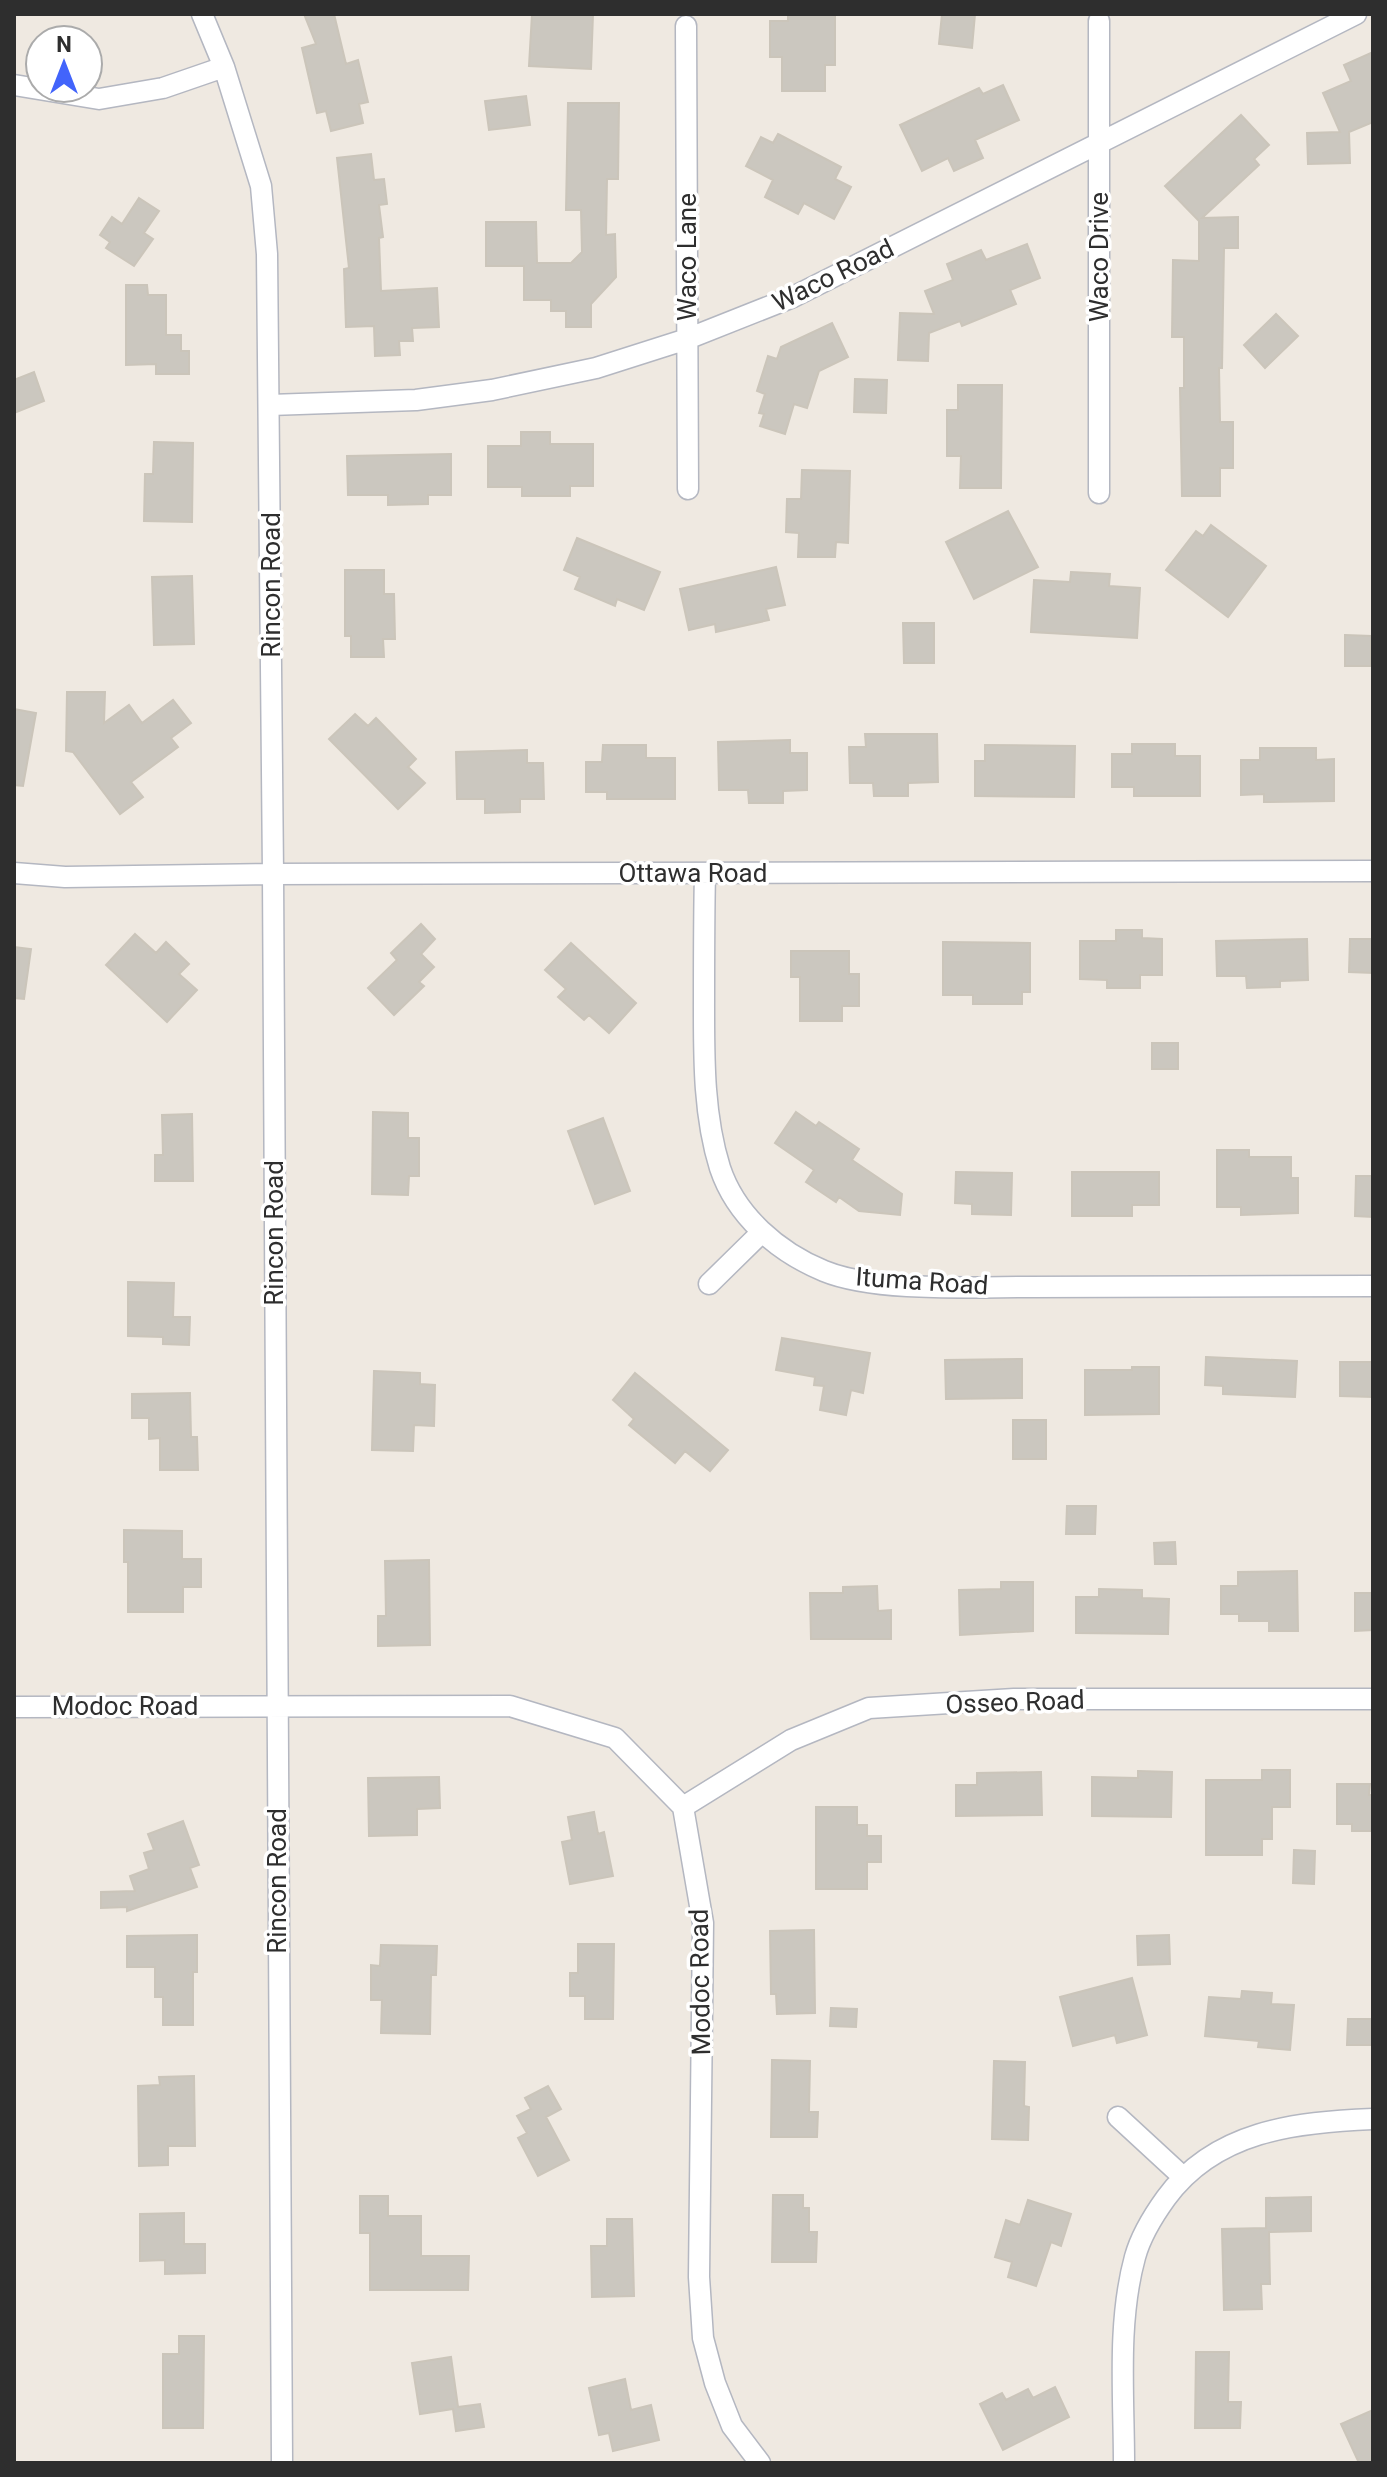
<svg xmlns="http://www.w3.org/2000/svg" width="1387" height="2477" viewBox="0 0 1387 2477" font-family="Roboto,sans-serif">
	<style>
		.building { fill: #cbc7bf; stroke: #cbc5ba; stroke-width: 2 }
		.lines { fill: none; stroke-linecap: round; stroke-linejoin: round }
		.minor-casing { stroke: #b4b7c1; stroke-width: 23 }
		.minor { stroke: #fff; stroke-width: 20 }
		.labels { text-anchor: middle; stroke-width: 7; stroke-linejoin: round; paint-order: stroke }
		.street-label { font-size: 26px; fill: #2e2e2e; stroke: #fff }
	</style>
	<rect width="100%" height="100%" fill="#efe9e1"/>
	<path class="building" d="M 304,14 L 334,14 L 346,64 L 358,60 L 368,102 L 359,104 L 363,123 L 331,131 L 326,111 L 317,113 L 302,48 L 316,44 Z
		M 532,14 L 593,14 L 591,69 L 529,66 Z
		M 788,14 L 835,14 L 835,65 L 825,65 L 825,91 L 782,91 L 782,57 L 770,57 L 770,21 L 788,21 Z
		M 942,14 L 975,14 L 972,48 L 939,44 Z
		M 1373,52 L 1373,122 L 1349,132 L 1350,163 L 1308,164 L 1307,133 L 1340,132 L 1323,93 L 1351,81 L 1344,65 Z
		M 1003,85 L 1019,120 L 975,140 L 983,158 L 954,171 L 948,158 L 922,171 L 900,125 L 979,88 L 983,94 Z
		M 526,96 L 530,125 L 489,130 L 485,101 Z
		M 568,103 L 619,103 L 618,179 L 607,179 L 606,235 L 615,234 L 616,277 L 591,304 L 591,327 L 566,327 L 566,311 L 551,311 L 551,300 L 524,300 L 524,266 L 486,266 L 486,222 L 536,222 L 537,263 L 571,263 L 582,252 L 581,210 L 566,210 Z
		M 1241,115 L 1269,145 L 1254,159 L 1259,165 L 1202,218 L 1238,217 L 1238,248 L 1224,248 L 1222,368 L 1219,368 L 1220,422 L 1233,422 L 1233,468 L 1220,468 L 1220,496 L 1182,496 L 1180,388 L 1184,388 L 1184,337 L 1172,337 L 1173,260 L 1199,261 L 1199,221 L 1165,186 Z
		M 778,134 L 841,167 L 835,179 L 851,187 L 834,219 L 804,203 L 798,214 L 765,197 L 773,180 L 746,166 L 761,137 L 773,143 Z
		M 371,154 L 374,180 L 384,179 L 387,204 L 379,205 L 383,237 L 379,238 L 381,291 L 437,288 L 439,327 L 412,328 L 413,341 L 399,341 L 400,355 L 375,356 L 374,326 L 346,327 L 344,269 L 349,268 L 337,158 Z
		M 139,198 L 159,211 L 144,233 L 153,239 L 134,266 L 106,248 L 110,242 L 100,235 L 112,217 L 122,224 Z
		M 1027,244 L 1040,278 L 1010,290 L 1016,304 L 962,326 L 960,321 L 929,333 L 928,361 L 898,360 L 900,313 L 934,314 L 925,291 L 953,280 L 947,264 L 981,250 L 986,260 Z
		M 126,285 L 147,285 L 148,295 L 166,295 L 166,335 L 181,335 L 181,351 L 189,351 L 189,374 L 156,374 L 156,364 L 126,365 Z
		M 1276,314 L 1298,336 L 1265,368 L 1244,345 Z
		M 832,323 L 848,357 L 819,371 L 807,408 L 794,404 L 785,434 L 760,426 L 764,414 L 759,413 L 765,394 L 757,391 L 768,356 L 777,359 L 781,347 Z
		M 34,372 L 44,401 L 14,413 L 14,380 Z
		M 855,379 L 887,380 L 886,413 L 854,412 Z
		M 958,385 L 1002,385 L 1001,488 L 960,488 L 961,456 L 947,456 L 947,410 L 958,410 Z
		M 521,432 L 550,432 L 550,444 L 593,444 L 593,486 L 570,486 L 570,496 L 522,496 L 522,487 L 488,487 L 488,446 L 521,446 Z
		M 154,442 L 193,443 L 192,522 L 144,521 L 145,474 L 153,474 Z
		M 451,454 L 451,495 L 428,495 L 428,504 L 388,505 L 388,495 L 348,495 L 347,456 Z
		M 802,470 L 850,471 L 848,543 L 836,542 L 835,557 L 798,557 L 799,533 L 786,532 L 787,499 L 801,499 Z
		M 1008,511 L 1038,567 L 974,599 L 946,542 Z
		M 1211,525 L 1266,566 L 1228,617 L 1166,570 L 1196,531 L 1203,536 Z
		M 577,538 L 660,572 L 644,610 L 617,599 L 615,606 L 575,589 L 580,577 L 564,570 Z
		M 776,567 L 785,605 L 766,609 L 769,620 L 716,632 L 715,624 L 689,630 L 680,589 Z
		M 345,570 L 384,570 L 384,594 L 394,594 L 395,639 L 383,639 L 384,657 L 351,657 L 351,636 L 345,636 Z
		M 1071,572 L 1110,574 L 1109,586 L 1140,588 L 1137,638 L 1031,632 L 1034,580 L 1070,582 Z
		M 192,576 L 194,644 L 154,645 L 152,577 Z
		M 903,623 L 934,623 L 934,663 L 904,663 Z
		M 1345,635 L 1371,636 L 1371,666 L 1345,666 Z
		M 67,692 L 105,692 L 104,723 L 129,705 L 142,723 L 173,700 L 191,723 L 171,738 L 178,747 L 131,782 L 143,797 L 120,814 L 73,752 L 66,751 Z
		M 14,709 L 36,713 L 23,786 L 14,785 Z
		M 355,714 L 368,726 L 376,718 L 416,759 L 408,767 L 425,783 L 398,809 L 329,739 Z
		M 865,734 L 937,734 L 938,782 L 908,783 L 908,796 L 874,796 L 873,783 L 850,783 L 849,747 L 866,747 Z
		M 790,740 L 790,753 L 807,753 L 807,790 L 783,791 L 783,803 L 749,803 L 748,790 L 719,790 L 718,742 Z
		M 1132,744 L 1175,744 L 1175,756 L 1200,756 L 1200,796 L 1134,796 L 1134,787 L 1112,787 L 1112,754 L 1132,754 Z
		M 603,745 L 646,745 L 646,758 L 675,758 L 675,799 L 607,799 L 607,792 L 586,792 L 586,762 L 602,762 Z
		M 985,745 L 1075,746 L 1074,797 L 975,796 L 975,761 L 985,761 Z
		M 1260,748 L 1316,748 L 1316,760 L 1334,759 L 1334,801 L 1264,802 L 1264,794 L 1241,795 L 1241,760 L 1260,760 Z
		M 527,750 L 527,763 L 543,763 L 544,799 L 520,799 L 520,812 L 485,813 L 485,799 L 457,799 L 456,752 Z
		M 421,924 L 435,939 L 421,954 L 434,967 L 419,982 L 424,986 L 394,1015 L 368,988 L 397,960 L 391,953 Z
		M 1116,930 L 1142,930 L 1142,938 L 1162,939 L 1162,975 L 1140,975 L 1140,988 L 1107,988 L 1107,980 L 1080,979 L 1080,941 L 1116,941 Z
		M 135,934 L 156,953 L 166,942 L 189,964 L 179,974 L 197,990 L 167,1022 L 106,965 Z
		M 1307,939 L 1308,980 L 1280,981 L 1280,987 L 1247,988 L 1246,976 L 1217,976 L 1216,941 Z
		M 1350,939 L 1373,939 L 1373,973 L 1349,972 Z
		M 943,942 L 1030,943 L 1030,992 L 1022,992 L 1022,1004 L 973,1004 L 973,995 L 943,995 Z
		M 571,943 L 636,1003 L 609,1033 L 589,1015 L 584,1020 L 558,997 L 566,989 L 545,970 Z
		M 14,947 L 31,949 L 24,999 L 14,998 Z
		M 791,951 L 849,951 L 849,974 L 859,974 L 859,1006 L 842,1006 L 842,1021 L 800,1021 L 800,977 L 791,977 Z
		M 1152,1043 L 1178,1043 L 1178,1069 L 1152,1069 Z
		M 373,1112 L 408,1113 L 408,1138 L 419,1138 L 419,1176 L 409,1176 L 408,1195 L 372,1194 Z
		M 796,1112 L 816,1126 L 819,1122 L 859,1149 L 852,1160 L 902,1194 L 900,1215 L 859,1211 L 839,1197 L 836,1202 L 806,1182 L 814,1170 L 775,1143 Z
		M 192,1114 L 193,1181 L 155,1181 L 155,1155 L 163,1155 L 162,1115 Z
		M 603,1118 L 630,1191 L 595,1204 L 568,1131 Z
		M 1217,1150 L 1249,1150 L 1249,1157 L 1291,1157 L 1291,1178 L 1298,1178 L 1298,1213 L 1241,1215 L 1241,1207 L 1217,1207 Z
		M 956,1172 L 1012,1173 L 1011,1215 L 972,1214 L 972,1204 L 955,1203 Z
		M 1072,1172 L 1159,1172 L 1159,1205 L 1132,1205 L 1132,1216 L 1072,1216 Z
		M 1356,1176 L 1373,1176 L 1373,1217 L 1355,1216 Z
		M 128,1282 L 174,1283 L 173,1317 L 190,1317 L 189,1345 L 163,1344 L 163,1337 L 128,1336 Z
		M 782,1338 L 870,1353 L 863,1393 L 851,1390 L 846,1415 L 820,1410 L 824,1386 L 814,1385 L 815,1377 L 776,1370 Z
		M 1206,1357 L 1297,1361 L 1295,1397 L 1223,1394 L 1223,1386 L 1205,1385 Z
		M 1022,1359 L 1022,1398 L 946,1399 L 945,1360 Z
		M 1340,1362 L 1373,1362 L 1373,1397 L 1340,1396 Z
		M 1132,1367 L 1159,1367 L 1159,1414 L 1085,1415 L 1085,1370 L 1132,1370 Z
		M 374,1371 L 420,1373 L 420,1384 L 435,1385 L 434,1426 L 414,1425 L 413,1451 L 372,1450 Z
		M 635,1373 L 728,1450 L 710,1471 L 685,1451 L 675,1463 L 629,1425 L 634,1419 L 613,1400 Z
		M 190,1393 L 191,1437 L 197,1437 L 198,1470 L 160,1470 L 160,1438 L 149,1439 L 149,1418 L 132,1418 L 132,1394 Z
		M 1013,1420 L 1046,1420 L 1046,1459 L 1013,1459 Z
		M 1067,1506 L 1096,1506 L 1095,1534 L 1066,1534 Z
		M 124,1530 L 182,1531 L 182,1559 L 201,1559 L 201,1587 L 183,1587 L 183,1612 L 128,1612 L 128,1562 L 124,1562 Z
		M 1175,1542 L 1176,1564 L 1155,1564 L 1154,1543 Z
		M 429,1560 L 430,1645 L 378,1646 L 378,1616 L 386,1616 L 385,1561 Z
		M 1297,1571 L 1298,1631 L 1269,1631 L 1269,1621 L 1239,1621 L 1239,1614 L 1221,1614 L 1221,1586 L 1238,1586 L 1238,1572 Z
		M 1001,1582 L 1033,1582 L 1033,1631 L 960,1635 L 959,1590 L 1001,1589 Z
		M 877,1586 L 878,1611 L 891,1610 L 891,1639 L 811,1639 L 810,1593 L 843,1593 L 843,1587 Z
		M 1099,1589 L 1142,1590 L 1142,1598 L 1169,1599 L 1168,1634 L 1076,1633 L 1076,1597 L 1099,1597 Z
		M 1355,1593 L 1373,1593 L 1373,1630 L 1355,1631 Z
		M 1262,1770 L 1290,1770 L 1290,1807 L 1272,1807 L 1272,1839 L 1262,1839 L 1262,1855 L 1206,1855 L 1206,1780 L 1262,1780 Z
		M 1138,1771 L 1172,1772 L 1171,1817 L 1092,1816 L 1092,1777 L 1138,1778 Z
		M 1041,1772 L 1042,1815 L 956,1816 L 956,1785 L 977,1785 L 977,1773 Z
		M 439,1777 L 440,1808 L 417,1809 L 417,1835 L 369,1836 L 368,1778 Z
		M 1337,1784 L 1370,1784 L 1369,1795 L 1373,1795 L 1373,1831 L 1352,1831 L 1352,1824 L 1337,1824 Z
		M 816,1807 L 857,1807 L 857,1825 L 867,1825 L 867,1836 L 881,1836 L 881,1862 L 867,1862 L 867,1889 L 816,1889 Z
		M 594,1812 L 598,1834 L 604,1832 L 613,1876 L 570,1884 L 562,1842 L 572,1840 L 568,1817 Z
		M 183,1821 L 199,1865 L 190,1868 L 197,1887 L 127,1911 L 127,1907 L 101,1908 L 101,1892 L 135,1891 L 130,1876 L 149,1869 L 144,1853 L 154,1850 L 148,1834 Z
		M 1294,1850 L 1315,1851 L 1314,1884 L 1293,1883 Z
		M 814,1930 L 815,2013 L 777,2014 L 776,1994 L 771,1994 L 770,1931 Z
		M 197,1935 L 197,1972 L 193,1972 L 193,2025 L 163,2025 L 163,1997 L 155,1997 L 155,1967 L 127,1967 L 127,1936 Z
		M 1169,1935 L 1170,1964 L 1138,1965 L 1137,1936 Z
		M 578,1944 L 614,1944 L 613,2019 L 585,2019 L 585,1996 L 570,1996 L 570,1973 L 578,1973 Z
		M 381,1945 L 437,1946 L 436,1975 L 431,1975 L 430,2034 L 381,2033 L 382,2000 L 371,2000 L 371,1965 L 380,1966 Z
		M 1132,1978 L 1147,2035 L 1117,2043 L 1115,2035 L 1073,2046 L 1060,1997 Z
		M 1242,1991 L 1272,1993 L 1271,2004 L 1294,2005 L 1290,2050 L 1258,2047 L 1259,2041 L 1205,2036 L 1209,1997 L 1241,1999 Z
		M 831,2008 L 857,2009 L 856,2027 L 830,2026 Z
		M 1348,2019 L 1373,2019 L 1373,2045 L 1347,2045 Z
		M 772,2060 L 810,2061 L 809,2112 L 818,2112 L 817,2137 L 771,2137 Z
		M 994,2061 L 1025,2062 L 1024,2106 L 1029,2107 L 1028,2140 L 992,2139 Z
		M 194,2076 L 195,2146 L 168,2146 L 168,2165 L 139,2166 L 138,2086 L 160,2085 L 159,2077 Z
		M 548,2086 L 561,2109 L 546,2117 L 569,2160 L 538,2176 L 518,2138 L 527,2133 L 517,2116 L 531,2109 L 525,2098 Z
		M 773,2195 L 803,2195 L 803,2208 L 809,2208 L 809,2232 L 817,2232 L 816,2262 L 772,2262 Z
		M 360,2196 L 388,2196 L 388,2216 L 421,2216 L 421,2256 L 469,2256 L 468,2290 L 370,2290 L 370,2233 L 360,2233 Z
		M 1311,2197 L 1311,2231 L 1269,2232 L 1270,2284 L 1261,2284 L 1262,2309 L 1224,2310 L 1222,2229 L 1266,2228 L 1266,2198 Z
		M 1028,2200 L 1071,2214 L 1061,2246 L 1051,2242 L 1036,2286 L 1008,2277 L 1012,2262 L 995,2257 L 1006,2220 L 1020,2225 Z
		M 184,2213 L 184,2244 L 205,2244 L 205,2273 L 165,2274 L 165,2260 L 140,2261 L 140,2214 Z
		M 607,2219 L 632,2219 L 634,2296 L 592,2297 L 591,2246 L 607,2246 Z
		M 179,2336 L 204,2336 L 203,2428 L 163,2428 L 163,2354 L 179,2354 Z
		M 1196,2352 L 1229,2352 L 1228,2402 L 1241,2402 L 1240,2428 L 1195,2428 Z
		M 451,2357 L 458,2407 L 480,2404 L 484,2427 L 456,2431 L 453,2409 L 420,2414 L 412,2363 Z
		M 625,2379 L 631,2410 L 651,2405 L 659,2440 L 613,2451 L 609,2433 L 599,2435 L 589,2388 Z
		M 1055,2387 L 1069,2417 L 1003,2450 L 980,2404 L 1002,2393 L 1006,2400 L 1028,2389 L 1033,2398 Z
		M 1373,2410 L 1373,2463 L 1359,2463 L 1341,2424 Z"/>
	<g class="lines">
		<defs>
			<path id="minor" d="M 202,14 L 224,67 L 261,186 L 267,254 L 273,874 L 282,2463
				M 1099,21 L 1099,493
				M 686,26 L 688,489
				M 14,85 L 99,99 L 163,88 L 224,67
				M 270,405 L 416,400 L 492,390 L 596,368 L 687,339 L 793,297 L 1356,14
				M 14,873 L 65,877 L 273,874 L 1373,871
				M 705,873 C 704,915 704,957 704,1000 C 704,1055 703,1114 720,1168 C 736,1216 778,1252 824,1271 C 875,1292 972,1287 1028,1287 C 1143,1287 1258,1286 1373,1286
				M 709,1284 L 761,1233
				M 14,1707 L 510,1706 L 615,1738 L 683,1807 L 703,1923 L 699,2277 L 703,2338 L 715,2383 L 732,2426 L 760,2463
				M 683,1807 L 791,1740 L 869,1708 L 1014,1699 L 1373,1699
				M 1118,2117 L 1182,2176
				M 1124,2463 C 1124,2395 1117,2323 1135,2257 C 1141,2235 1153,2216 1166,2198 C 1215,2131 1295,2122 1373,2119"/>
		</defs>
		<use href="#minor" class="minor-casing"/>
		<use href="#minor" class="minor"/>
	</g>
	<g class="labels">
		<g class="street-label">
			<text transform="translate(687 257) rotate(-90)" y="9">Waco Lane</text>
			<text transform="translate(1099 257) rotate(-90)" y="9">Waco Drive</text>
			<text transform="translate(833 275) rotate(-26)" y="9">Waco Road</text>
			<text transform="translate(271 585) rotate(-90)" y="9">Rincon Road</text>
			<text x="693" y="882">Ottawa Road</text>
			<text transform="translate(274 1233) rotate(-90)" y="9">Rincon Road</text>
			<text transform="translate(922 1281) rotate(4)" y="9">Ituma Road</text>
			<text transform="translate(1015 1702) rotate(-2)" y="9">Osseo Road</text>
			<text x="125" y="1715">Modoc Road</text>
			<text transform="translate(277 1881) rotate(-90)" y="9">Rincon Road</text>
			<text transform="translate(700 1982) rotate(-91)" y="9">Modoc Road</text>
		</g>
	</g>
	<rect width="1387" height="2477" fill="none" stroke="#2e2e2e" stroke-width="32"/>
	<g transform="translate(64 64)"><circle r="38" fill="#ffffff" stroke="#ababab" stroke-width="2"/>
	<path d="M0-6L14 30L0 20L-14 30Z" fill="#4264fb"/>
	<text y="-12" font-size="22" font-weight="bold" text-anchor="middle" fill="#2e2e2e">N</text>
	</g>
</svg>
